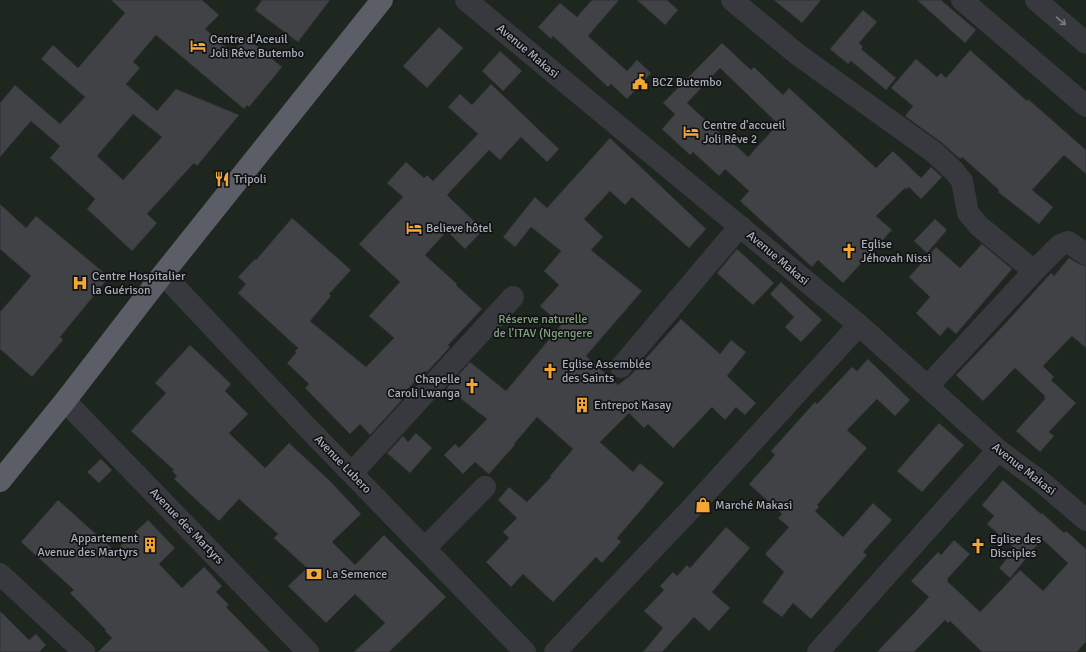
<svg xmlns="http://www.w3.org/2000/svg" width="1086" height="652" viewBox="0 0 1086 652" font-family="Signika,sans-serif">
	<style>
		.green { fill: #1e271f }
		.building { fill: #414246; stroke: #313135; fill-rule: evenodd }
		.lines { fill: none; stroke-linecap: round; stroke-linejoin: round }
		.minor { stroke: #38393e; stroke-width: 22 }
		.tertiary { stroke: #38393e; stroke-width: 22 }
		.trunk { stroke: #5b5e66; stroke-width: 22 }
		.oneway { stroke: #767a82 }
		.labels { text-anchor: middle; stroke-width: 3.5; stroke-linejoin: round; paint-order: stroke }
		.poi-label { font-size: 12px; fill: #a8afb9; stroke: #121214; text-anchor: start }
		.street-label { font-size: 12px; fill: #a8afb9; stroke: #121214 }
		.park-label { font-size: 12px; fill: #7fa47f; stroke: #121214 }
	</style>
	<rect width="100%" height="100%" fill="#171719"/>
	<path class="green" d="M 0,0 L 1086,0 L 1086,652 L 0,652 Z"/>
	<path class="building" d="M 111,0 L 202,0 L 219,15 L 205,29 L 233,53 L 246,37 L 282,67 L 249,107 L 247,105 L 244,109 L 156,35 L 133,62 L 140,68 L 126,84 L 157,111 L 176,89 L 239,115 L 197,166 L 194,163 L 147,214 L 157,223 L 132,251 L 87,209 L 95,199 L 50,158 L 60,146 L 31,121 L 0,157 L 0,103 L 15,85 L 60,124 L 85,97 L 41,59 L 53,45 L 78,68 L 125,13 ZM 133,114 L 162,137 L 123,180 L 97,156 Z
		M 262,0 L 330,0 L 298,42 L 255,10 Z
		M 592,0 L 619,0 L 588,36 L 627,71 L 637,60 L 651,73 L 627,99 L 611,84 L 608,87 L 553,36 L 551,39 L 538,27 L 560,3 L 577,17 Z
		M 637,0 L 667,0 L 678,10 L 665,25 Z
		M 774,0 L 821,0 L 802,23 Z
		M 917,0 L 941,0 L 976,30 L 965,43 Z
		M 863,10 L 877,22 L 859,43 L 863,47 L 861,49 L 896,78 L 886,90 L 851,61 L 848,64 L 830,49 Z
		M 439,27 L 463,48 L 427,88 L 403,66 Z
		M 722,43 L 751,70 L 754,67 L 783,95 L 789,88 L 876,168 L 893,151 L 921,178 L 931,167 L 942,177 L 921,199 L 909,187 L 907,189 L 905,188 L 876,216 L 892,230 L 843,283 L 818,260 L 812,267 L 740,201 L 749,191 L 725,169 L 719,176 L 693,152 L 690,155 L 662,129 L 675,114 L 663,103 ZM 720,68 L 778,124 L 748,157 L 724,134 L 723,136 L 687,103 Z
		M 970,50 L 1027,101 L 1028,99 L 1086,150 L 1086,174 L 1064,155 L 1032,190 L 1053,207 L 1039,224 L 998,192 L 999,190 L 962,157 L 960,159 L 942,143 L 905,116 L 913,106 L 891,88 L 916,59 L 937,77 L 941,73 L 946,78 Z
		M 500,51 L 522,71 L 503,91 L 482,71 Z
		M 491,84 L 559,149 L 547,162 L 521,137 L 500,160 L 489,150 L 447,195 L 483,230 L 465,249 L 447,231 L 425,255 L 457,284 L 456,285 L 482,309 L 448,345 L 450,347 L 427,372 L 425,371 L 399,398 L 402,400 L 370,435 L 360,424 L 350,434 L 305,388 L 309,384 L 287,363 L 296,353 L 295,351 L 298,348 L 238,293 L 246,284 L 238,277 L 255,259 L 256,260 L 292,218 L 351,270 L 329,294 L 331,296 L 310,321 L 366,367 L 394,338 L 369,316 L 400,282 L 359,244 L 403,197 L 387,183 L 406,162 L 424,178 L 427,175 L 433,181 L 478,134 L 448,107 L 460,94 L 472,105 Z
		M 610,138 L 706,229 L 689,248 L 632,197 L 625,205 L 610,191 L 584,219 L 603,237 L 591,250 L 642,291 L 586,356 L 618,385 L 631,375 L 681,319 L 720,354 L 731,340 L 746,352 L 727,376 L 756,403 L 745,415 L 736,407 L 725,420 L 712,407 L 673,448 L 648,424 L 644,428 L 629,413 L 600,442 L 633,472 L 640,463 L 664,483 L 617,538 L 621,542 L 602,563 L 596,557 L 553,602 L 523,574 L 511,587 L 486,562 L 509,538 L 503,532 L 517,518 L 498,500 L 509,487 L 527,502 L 551,477 L 550,476 L 573,449 L 537,417 L 514,444 L 515,445 L 489,474 L 475,462 L 463,474 L 444,455 L 455,444 L 459,448 L 487,419 L 447,388 L 470,362 L 506,391 L 561,325 L 540,306 L 559,285 L 544,271 L 561,251 L 531,227 L 515,247 L 503,237 L 535,197 L 547,208 Z
		M 0,204 L 26,228 L 36,216 L 109,277 L 60,337 L 63,340 L 32,377 L 0,349 L 0,312 L 31,276 L 0,249 Z
		M 935,219 L 947,230 L 927,253 L 914,241 Z
		M 982,244 L 1012,269 L 956,334 L 948,327 L 940,336 L 916,313 L 930,297 L 909,277 L 936,247 L 960,268 Z
		M 737,249 L 774,283 L 753,305 L 717,273 Z
		M 1069,258 L 1079,264 L 1086,266 L 1086,348 L 1072,336 L 1043,366 L 1054,377 L 1051,380 L 1076,403 L 1049,432 L 1054,436 L 1040,452 L 1016,431 L 1045,399 L 1044,397 L 1045,396 L 1015,368 L 983,401 L 956,375 L 1002,327 L 1051,273 L 1054,276 Z
		M 781,282 L 822,320 L 801,342 L 785,327 L 794,317 L 770,294 Z
		M 190,345 L 231,384 L 225,391 L 248,414 L 229,433 L 265,468 L 289,443 L 330,481 L 361,514 L 332,542 L 355,565 L 384,535 L 446,597 L 389,652 L 354,652 L 385,623 L 355,594 L 326,623 L 288,586 L 307,568 L 274,538 L 278,534 L 239,499 L 219,521 L 174,479 L 177,476 L 172,471 L 174,470 L 131,431 L 166,393 L 155,383 Z
		M 868,359 L 910,400 L 895,416 L 877,399 L 847,430 L 867,448 L 817,505 L 819,507 L 815,511 L 843,537 L 873,503 L 892,520 L 863,552 L 867,555 L 811,619 L 793,603 L 782,617 L 762,602 L 784,572 L 765,554 L 789,527 L 778,518 L 782,514 L 749,484 L 775,455 L 771,451 L 815,402 L 817,404 L 852,367 L 857,371 Z
		M 939,423 L 964,445 L 922,492 L 897,471 Z
		M 416,433 L 432,448 L 410,473 L 387,453 L 403,436 L 408,442 Z
		M 101,459 L 112,470 L 99,483 L 87,472 Z
		M 1003,480 L 1041,514 L 1042,513 L 1064,533 L 1066,531 L 1086,549 L 1086,642 L 1077,652 L 982,652 L 950,621 L 948,623 L 945,620 L 914,652 L 877,652 L 929,597 L 911,581 L 938,552 L 941,555 L 954,540 L 970,554 L 947,579 L 948,580 L 947,581 L 980,612 L 1020,570 L 1043,591 L 1068,563 L 1042,539 L 1010,578 L 999,568 L 1015,549 L 987,524 L 994,516 L 982,505 Z
		M 58,500 L 115,551 L 148,520 L 175,548 L 159,564 L 182,588 L 204,567 L 222,586 L 216,592 L 229,605 L 226,607 L 270,652 L 98,652 L 112,638 L 105,631 L 106,630 L 70,593 L 74,590 L 21,542 Z
		M 726,527 L 750,548 L 712,592 L 730,608 L 709,631 L 694,617 L 662,652 L 643,652 L 663,628 L 644,611 L 664,590 L 660,586 L 673,572 L 677,576 L 687,565 L 690,568 Z
		M 0,611 L 29,640 L 36,634 L 46,645 L 40,651 L 41,652 L 0,652 Z"/>
	<g class="lines">
		<path class="minor" d="M 466,0 L 859,325 L 998,450 L 1044,484 L 1086,520
			M 732,0 L 797,54 L 935,153 L 954,171 L 962,181 L 968,213 L 979,226 L 1034,271
			M 962,0 L 1086,106
			M 163,274 L 303,423 L 525,652
			M 621,367 L 740,226
			M 928,386 L 1034,271 L 1060,245 L 1068,242 L 1086,254
			M 65,401 L 308,652
			M 352,473 L 513,297
			M 425,548 L 485,487
			M 0,574 L 84,652
			M 555,652 L 690,510 L 859,325
			M 818,652 L 998,450"/>
		<path class="tertiary" d="M 1036,0 L 1086,43"/>
		<path class="trunk" d="M 0,481 L 65,401 L 163,274 L 382,0"/>
	</g>
	<defs><path id="oneway-shaft" d="M-6 0H5M1.5-3L5.5 0L1.5 3" fill="none" stroke-width="1.6" stroke-linecap="round" stroke-linejoin="round"/></defs>
	<use class="oneway" href="#oneway-shaft" transform="translate(1061 21) rotate(40)"/>
	<defs>
		<symbol id="hotel-bare" viewBox="-9 -9 18 18"><path d="M-6-4.5h1.5V1H6V5H4.5V3h-9V5H-6ZM-4 0a1.8 1.8 0 1 1 3.6 0ZM.5 0V-2.5h3Q6-2.5 6 0Z" fill="#f4a733" stroke="#121214" stroke-width="2.5" paint-order="stroke"/></symbol>
		<symbol id="civic-bare" viewBox="-9 -9 18 18"><path d="M-.6-6.5H3V-4.5H.6V-3L4-1V1h2V6H-6V1h2V-1L-.6-3ZM-1.2 2.5V6h2.4V2.5Z" fill="#f4a733" stroke="#121214" stroke-width="2.5" paint-order="stroke"/></symbol>
		<symbol id="restaurant-bare" viewBox="-9 -9 18 18"><path d="M-5-6h1v4h1v-4h1v4h1v-4h1v5L-1.5 .5V6h-2V.5L-5-1ZM5-6V6H3V1.5H1.5Q1.5-4 5-6Z" fill="#f4a733" stroke="#121214" stroke-width="2.5" paint-order="stroke"/></symbol>
		<symbol id="church-bare" viewBox="-9 -9 18 18"><path d="M-1.2-6h2.4v3.5h3.3v2.4h-3.3V6h-2.4V-.1h-3.3v-2.4h3.3Z" fill="#f4a733" stroke="#121214" stroke-width="2.5" paint-order="stroke"/></symbol>
		<symbol id="hospital-bare" viewBox="-9 -9 18 18"><path d="M-5-5h3v3.5h4V-5h3V5h-3V1.5h-4V5h-3Z" fill="#f4a733" stroke="#121214" stroke-width="2.5" paint-order="stroke"/></symbol>
		<symbol id="building-bare" viewBox="-9 -9 18 18"><path d="M-4-6H4V6H1V3H-1V6H-4ZM-2.5-4.3h1.7v1.8h-1.7ZM.8-4.3h1.7v1.8H.8ZM-2.5-1h1.7V.8h-1.7ZM.8-1h1.7V.8H.8Z" fill="#f4a733" stroke="#121214" stroke-width="2.5" paint-order="stroke"/></symbol>
		<symbol id="shop-bare" viewBox="-9 -9 18 18"><path d="M-5-2.5h2.3a2.7 3.5 0 0 1 5.4 0H5L5.5 6h-11ZM-1.5-2.5h3a1.5 2.3 0 0 0-3 0Z" fill="#f4a733" stroke="#121214" stroke-width="2.5" paint-order="stroke"/></symbol>
		<symbol id="bank-bare" viewBox="-9 -9 18 18"><path d="M-6-4H6V4H-6ZM0-2.3a2.3 2.3 0 1 0 0 4.6a2.3 2.3 0 1 0 0-4.6Z" fill="#f4a733" stroke="#121214" stroke-width="2.5" paint-order="stroke"/></symbol>
	</defs>
	<g fill-rule="evenodd">
		<use href="#hotel-bare" x="187" y="35" width="22" height="22"/>
		<use href="#civic-bare" x="629" y="71" width="22" height="22"/>
		<use href="#hotel-bare" x="680" y="121" width="22" height="22"/>
		<use href="#restaurant-bare" x="211" y="168" width="22" height="22"/>
		<use href="#hotel-bare" x="403" y="217" width="22" height="22"/>
		<use href="#church-bare" x="838" y="240" width="22" height="22"/>
		<use href="#hospital-bare" x="69" y="272" width="22" height="22"/>
		<use href="#church-bare" x="539" y="360" width="22" height="22"/>
		<use href="#church-bare" x="461" y="375" width="22" height="22"/>
		<use href="#building-bare" x="571" y="394" width="22" height="22"/>
		<use href="#shop-bare" x="692" y="494" width="22" height="22"/>
		<use href="#building-bare" x="139" y="534" width="22" height="22"/>
		<use href="#church-bare" x="967" y="535" width="22" height="22"/>
		<use href="#bank-bare" x="303" y="563" width="22" height="22"/>
	</g>
	<g class="labels">
		<g class="poi-label">
			<text x="210" y="43">Centre d'Aceuil<tspan x="210" dy="14">Joli Rêve Butembo</tspan></text>
			<text x="652" y="86">BCZ Butembo</text>
			<text x="703" y="129">Centre d'accueil<tspan x="703" dy="14">Joli Rêve 2</tspan></text>
			<text x="234" y="183">Tripoli</text>
			<text x="426" y="232">Believe hôtel</text>
			<text x="861" y="248">Eglise<tspan x="861" dy="14">Jéhovah Nissi</tspan></text>
			<text x="92" y="280">Centre Hospitalier<tspan x="92" dy="14">la Guérison</tspan></text>
			<text x="562" y="368">Eglise Assemblée<tspan x="562" dy="14">des Saints</tspan></text>
			<text x="460" y="383" text-anchor="end">Chapelle<tspan x="460" dy="14">Caroli Lwanga</tspan></text>
			<text x="594" y="409">Entrepot Kasay</text>
			<text x="715" y="509">Marché Makasi</text>
			<text x="138" y="542" text-anchor="end">Appartement<tspan x="138" dy="14">Avenue des Martyrs</tspan></text>
			<text x="990" y="543">Eglise des<tspan x="990" dy="14">Disciples</tspan></text>
			<text x="326" y="578">La Semence</text>
		</g>
		<g class="street-label">
			<text transform="translate(528 51) rotate(40)" y="4">Avenue Makasi</text>
			<text transform="translate(778 258) rotate(40)" y="4">Avenue Makasi</text>
			<text transform="translate(343 464) rotate(46)" y="4">Avenue Lubero</text>
			<text transform="translate(1024 469) rotate(38)" y="4">Avenue Makasi</text>
			<text transform="translate(187 526) rotate(46)" y="4">Avenue des Martyrs</text>
		</g>
		<g class="park-label">
			<text x="543" y="323">Réserve naturelle<tspan x="543" dy="14">de l'ITAV (Ngengere</tspan></text>
		</g>
	</g>
</svg>
